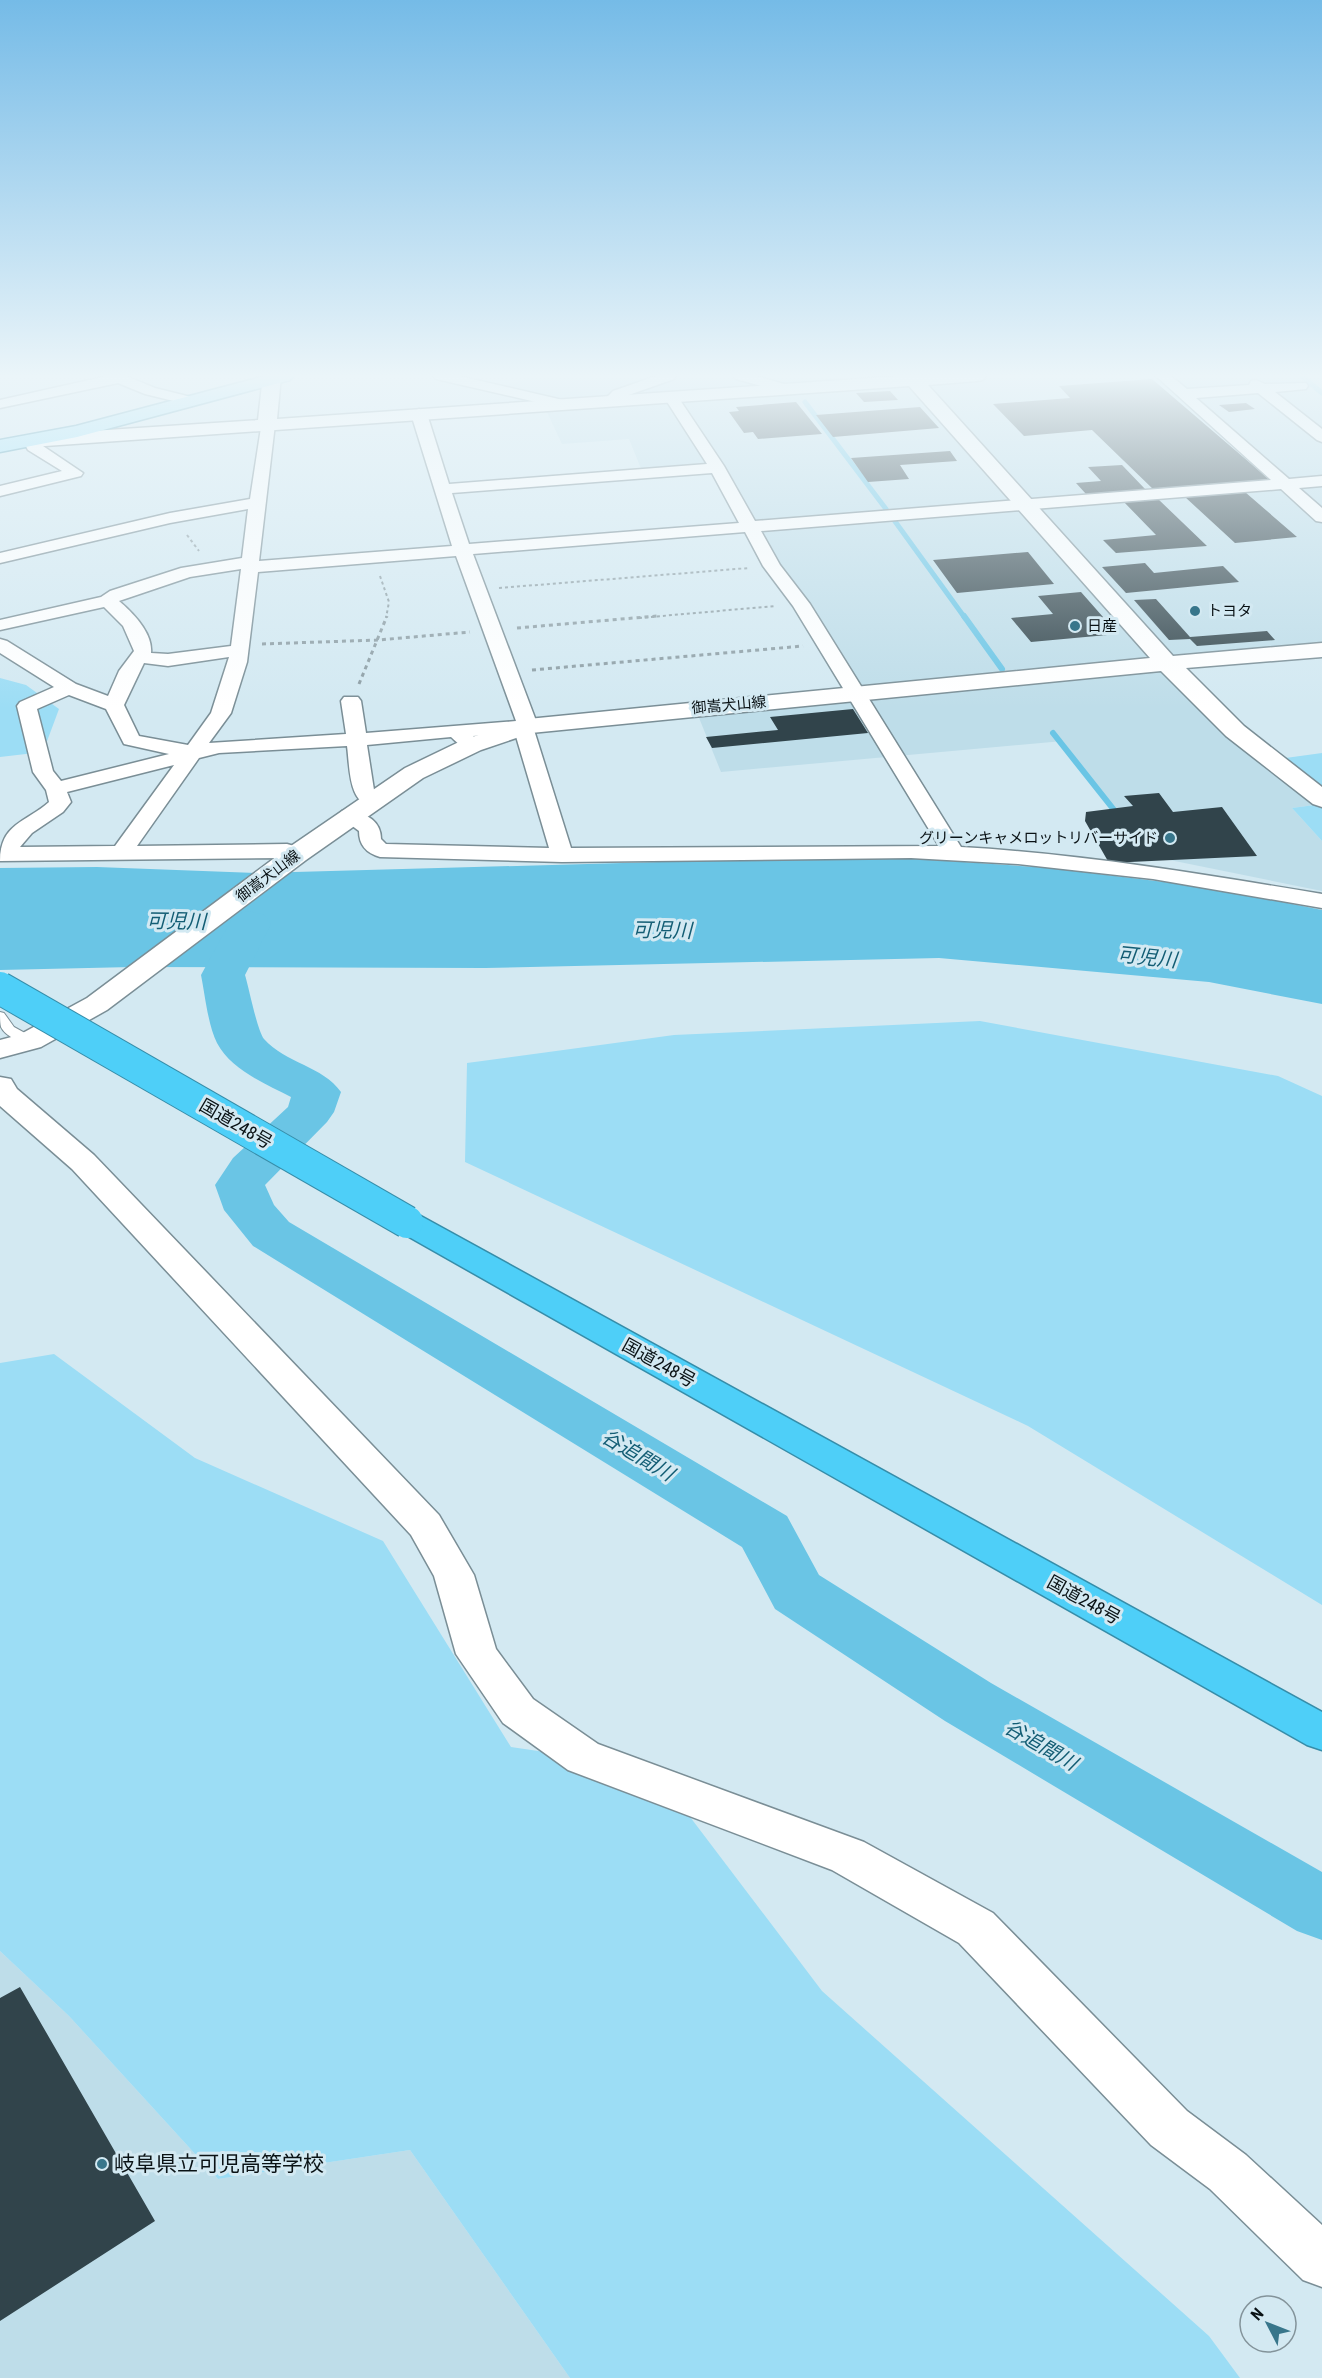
<svg xmlns="http://www.w3.org/2000/svg" width="1322" height="2378" viewBox="0 0 1322 2378" font-family="'Roboto Condensed','Noto Sans JP',sans-serif">
	<style>
		.built { fill: #bedde9 }
		.green { fill: #9cddf5 }
		.water { fill: #6ac5e5 }
		.lines { fill: none; stroke-linecap: round; stroke-linejoin: round }
		.stream-far1 { stroke: #6ac5e5; stroke-width: 5 }
		.stream { stroke: #6ac5e5; stroke-width: 6 }
		.river { fill: #6ac5e5; fill-rule: evenodd }
		.building { fill: #31444b }
		.lane-casing { stroke: #7a8e96; stroke-width: 2 }
		.street-casing { stroke: #7a8e96; stroke-width: 3 }
		.secondary-casing { stroke: #7a8e96; stroke-width: 3 }
		.primary-casing { stroke: #368da9; stroke-width: 3 }
		.highway-casing { stroke: #368da9; stroke-width: 3 }
		.path-far1 { stroke: #8c9da4; stroke-width: 2; stroke-dasharray: 3 3; stroke-linecap: butt }
		.path { stroke: #8c9da4; stroke-width: 3; stroke-dasharray: 4 4; stroke-linecap: butt }
		.lane { fill: #fff; fill-rule: evenodd }
		.street { fill: #fff; fill-rule: evenodd }
		.secondary { fill: #fff; fill-rule: evenodd }
		.primary { fill: #95e2fb; fill-rule: evenodd }
		.highway { fill: #4ecff8; fill-rule: evenodd }
		.highway-bridge-casing { stroke: #368da9; stroke-width: 34; stroke-linecap: butt }
		.highway-bridge { stroke: #4ecff8; stroke-width: 32 }
		.poi-dot { fill: #38768b; stroke: #d3e9f2; stroke-width: 2 }
		.labels { text-anchor: middle; stroke-width: 6; stroke-linejoin: round; paint-order: stroke }
		.far-poi-label { font-size: 15px; fill: #0a1215; stroke: #d3e9f2; text-anchor: start }
		.far-street-label { font-size: 15px; fill: #0a1215; stroke: #d3e9f2 }
		.street-label { font-size: 18px; fill: #0a1215; stroke: #d3e9f2 }
		.water-label { font-size: 20px; font-style: italic; fill: #135d74; stroke: #d3e9f2 }
		.near-poi-label { font-size: 21px; fill: #0a1215; stroke: #d3e9f2; text-anchor: start }
	</style>
	<rect width="100%" height="100%" fill="#d3e9f2"/>
	<path class="built" d="M 535,376 L 958,376 L 848,385 L 1029,376 L 1322,376 L 1322,651 L 1167,663 L 1322,804 L 1292,808 L 1322,841 L 1322,891 L 1150,856 L 1063,741 L 721,772 L 695,708 L 856,695 L 716,466 L 642,471 L 629,439 L 562,444 L 544,406 L 559,405 L 494,389 Z
		M 0,1951 L 69,2016 L 218,2179 L 410,2150 L 570,2378 L 0,2378 Z"/>
	<path class="green" d="M 0,678 L 26,685 L 59,709 L 43,752 L 0,757 Z
		M 1322,753 L 1322,799 L 1271,760 Z
		M 1322,804 L 1322,841 L 1292,808 Z
		M 980,1021 L 1278,1076 L 1322,1096 L 1322,1605 L 1028,1426 L 465,1162 L 467,1063 L 674,1035 Z
		M 54,1354 L 195,1458 L 383,1541 L 511,1747 L 653,1768 L 822,1991 L 1209,2336 L 1240,2378 L 570,2378 L 410,2150 L 218,2179 L 69,2016 L 0,1951 L 0,1363 Z"/>
	<path class="water" d="M 877,856 L 1050,868 L 1213,888 L 1322,910 L 1322,1004 L 1209,982 L 939,958 L 485,968 L 132,967 L 0,970 L 0,868 L 97,867 L 259,873 Z"/>
	<g class="lines">
		<path class="stream-far1" d="M 1302,376 L 1322,393
			M 805,402 L 886,509
			M 894,520 L 965,618"/>
		<path class="stream" d="M 964,616 L 1002,669
			M 1053,733 L 1118,815"/>
		<path class="river" d="M 249,911 L 264,915 L 271,924 L 245,975 C 249,988 257,1030 264,1039 C 285,1063 323,1066 341,1092 L 334,1112 L 327,1122 L 265,1185 L 274,1205 L 289,1222 L 787,1516 L 819,1575 L 991,1683 L 1322,1872 L 1322,1940 L 1297,1931 L 945,1721 L 775,1609 L 742,1547 L 253,1246 L 224,1210 L 215,1185 L 233,1158 L 288,1107 L 291,1097 C 266,1084 231,1070 217,1043 C 208,1025 205,995 201,975 L 234,915 Z"/>
	</g>
	<path class="building" d="M 1152,379 L 1270,480 L 1154,490 L 1092,430 L 1024,436 L 993,404 L 1070,398 L 1059,386 Z
		M 890,391 L 898,400 L 864,402 L 856,393 Z
		M 796,402 L 822,434 L 758,439 L 753,432 L 744,433 L 729,412 L 739,411 L 736,407 Z
		M 1246,403 L 1255,409 L 1229,412 L 1219,405 Z
		M 920,407 L 939,428 L 833,437 L 816,415 Z
		M 950,451 L 957,461 L 900,465 L 909,479 L 868,482 L 851,458 Z
		M 1122,465 L 1146,490 L 1086,494 L 1076,483 L 1101,481 L 1088,467 Z
		M 1245,492 L 1297,537 L 1235,543 L 1185,497 Z
		M 1157,498 L 1207,546 L 1116,553 L 1103,540 L 1156,535 L 1122,500 Z
		M 1028,552 L 1054,584 L 957,593 L 933,560 Z
		M 1145,563 L 1154,573 L 1223,566 L 1239,582 L 1126,593 L 1102,567 Z
		M 1081,592 L 1118,634 L 1031,642 L 1011,618 L 1053,614 L 1038,596 Z
		M 1156,599 L 1190,637 L 1267,631 L 1275,640 L 1197,646 L 1190,639 L 1169,640 L 1134,600 Z
		M 853,709 L 868,733 L 712,748 L 706,737 L 778,730 L 770,717 Z
		M 1159,793 L 1173,812 L 1222,807 L 1257,856 L 1109,863 L 1085,821 L 1086,812 L 1133,806 L 1124,796 Z
		M 20,1987 L 155,2221 L 0,2321 L 0,1998 Z"/>
	<g class="lines">
		<defs>
			<path id="lane" d="M 0,1012 L 4,1013 L 14,1027 L 34,1038 L 36,1041 L 34,1044 C 25,1046 5,1036 1,1027 C 0,1023 0,1017 0,1012 Z"/>
			<path id="street" d="M 107,376 L 126,376 L 155,388 L 195,398 L 197,401 L 190,405 L 145,394 L 118,383 L 0,408 L 0,400 Z
				M 434,376 L 459,376 L 567,401 L 569,404 L 562,408 L 436,379 Z
				M 656,376 L 676,376 L 674,379 L 623,397 L 615,404 L 605,404 L 603,401 L 613,391 Z
				M 734,376 L 756,376 L 791,386 L 793,389 L 786,393 L 736,379 Z
				M 1156,376 L 1171,376 L 1187,389 L 1249,385 L 1251,381 L 1256,380 L 1265,384 L 1306,383 L 1308,386 L 1306,389 L 1275,392 L 1322,429 L 1322,442 L 1317,440 L 1258,393 L 1196,398 L 1289,479 L 1322,476 L 1322,486 L 1299,488 L 1322,508 L 1322,522 L 1316,521 L 1281,489 L 761,531 L 780,565 L 810,604 L 961,847 C 1083,854 1202,874 1322,894 L 1322,908 L 1153,879 L 1018,864 L 911,858 L 562,862 L 380,857 C 366,853 359,845 359,831 L 339,816 L 342,811 L 350,810 C 367,814 381,821 381,839 L 386,844 L 549,848 L 515,733 L 473,736 L 482,745 L 479,749 C 466,753 460,745 451,737 L 367,745 L 374,790 L 383,800 L 379,804 C 348,812 350,767 347,746 L 219,753 L 199,758 L 137,846 L 287,844 L 305,849 L 308,854 L 305,859 L 297,861 L 286,858 L 0,861 C 0,823 27,822 49,802 L 46,790 L 33,772 L 17,706 L 20,702 L 54,687 L 0,653 L 0,639 L 7,641 L 76,684 L 108,696 L 119,671 L 134,651 L 123,626 L 104,607 L 0,630 L 0,620 L 101,597 L 110,591 L 181,568 L 242,558 L 248,509 L 170,523 L 0,563 L 0,553 L 170,513 L 250,499 L 262,421 L 272,421 L 275,424 L 259,561 L 452,546 L 411,414 L 419,409 L 427,414 L 449,484 L 707,464 L 664,397 L 666,394 L 676,394 L 724,466 L 755,521 L 1271,480 ZM 712,473 L 739,523 L 469,544 L 452,493 ZM 745,532 L 763,566 L 793,606 L 939,846 L 571,848 L 534,730 L 538,726 L 473,554 ZM 456,556 L 516,721 L 366,733 L 361,701 L 358,697 L 344,697 L 341,701 L 346,734 L 209,743 L 231,713 L 247,662 L 258,572 ZM 241,569 L 231,646 L 168,654 L 151,653 C 153,633 133,613 119,601 L 190,577 ZM 229,657 L 211,713 L 188,745 L 139,736 L 124,705 L 144,663 L 168,666 ZM 69,695 L 106,709 L 124,744 L 169,754 L 61,781 L 53,771 L 37,709 ZM 174,765 L 115,846 L 20,847 L 32,833 L 63,812 L 71,802 L 67,792 Z
				M 31,436 L 36,438 L 40,444 L 83,473 L 81,476 L 0,496 L 0,486 L 62,471 L 28,450 L 23,441 Z"/>
			<path id="secondary" d="M 263,376 L 281,376 L 277,419 L 901,376 L 986,376 L 983,380 L 977,381 L 928,385 L 1173,656 L 1322,643 L 1322,657 L 1186,668 L 1244,726 L 1322,787 L 1322,807 L 1313,804 L 1226,736 L 1161,671 L 531,733 L 481,750 L 423,778 L 306,860 L 107,1010 L 41,1047 L 0,1058 L 0,1040 L 19,1035 L 87,998 L 288,848 L 405,768 L 463,740 L 528,719 L 1150,658 L 909,386 L 31,447 L 24,445 L 22,441 L 24,437 L 31,435 L 258,420 Z
				M 0,1077 L 11,1079 L 17,1089 L 94,1155 L 439,1515 L 474,1575 L 496,1649 L 533,1699 L 598,1744 L 864,1842 L 993,1913 L 1187,2111 L 1246,2155 L 1322,2225 L 1322,2287 L 1303,2280 L 1210,2189 L 1151,2145 L 959,1943 L 832,1870 L 568,1770 L 503,1723 L 456,1654 L 434,1576 L 411,1535 L 72,1169 L 0,1106 Z"/>
			<path id="primary" d="M 265,376 L 293,376 L 290,380 L 77,437 L 0,452 L 0,440 L 76,426 Z"/>
			<path id="highway" d="M 407,1211 L 419,1215 L 1322,1712 L 1322,1750 L 1307,1745 L 395,1229 L 390,1222 L 395,1215 Z"/>
		</defs>
		<use href="#lane" class="lane-casing"/>
		<use href="#street" class="street-casing"/>
		<use href="#secondary" class="secondary-casing"/>
		<use href="#primary" class="primary-casing"/>
		<use href="#highway" class="highway-casing"/>
		<path class="path-far1" d="M 187,535 L 199,551
			M 380,576 L 389,602 L 386,618
			M 499,588 L 749,568
			M 639,618 L 775,606"/>
		<path class="path" d="M 517,628 L 657,616
			M 262,644 L 378,640 L 470,632
			M 532,670 L 803,646
			M 359,684 L 387,616"/>
		<use href="#lane" class="lane"/>
		<use href="#street" class="street"/>
		<use href="#secondary" class="secondary"/>
		<use href="#primary" class="primary"/>
		<use href="#highway" class="highway"/>
		<defs>
			<path id="highway-bridge" d="M 0,988 L 407,1222"/>
		</defs>
		<use href="#highway-bridge" class="highway-bridge-casing"/>
		<use href="#highway-bridge" class="highway-bridge"/>
	</g>
	<linearGradient id="sky" x2="0" y2="1"><stop stop-color="#75bbe7"/><stop offset="0.53" stop-color="#ebf5f9"/><stop offset="1" stop-color="#ebf5f9" stop-opacity="0"/></linearGradient>
	<rect width="1322" height="709" fill="url(#sky)"/>
	<g class="poi-dot">
		<circle cx="1195" cy="611" r="6"/>
		<circle cx="1075" cy="626" r="6"/>
		<circle cx="1170" cy="838" r="6"/>
		<circle cx="102" cy="2164" r="6"/>
	</g>
	<g class="labels">
		<g class="far-poi-label">
			<text x="1207" y="616">トヨタ</text>
			<text x="1087" y="631">日産</text>
			<text x="1158" y="843" text-anchor="end">グリーンキャメロットリバーサイド</text>
		</g>
		<g class="far-street-label">
			<text transform="translate(729 705) rotate(-5)" y="5">御嵩犬山線</text>
			<text transform="translate(268 876) rotate(-37)" y="5">御嵩犬山線</text>
		</g>
		<g class="street-label">
			<text transform="translate(236 1124) rotate(30)" y="6">国道248号</text>
			<text transform="translate(659 1363) rotate(29)" y="6">国道248号</text>
			<text transform="translate(1084 1600) rotate(29)" y="6">国道248号</text>
		</g>
		<g class="water-label">
			<text transform="translate(176 921) rotate(1)" y="7">可児川</text>
			<text transform="translate(662 930) rotate(1)" y="7">可児川</text>
			<text transform="translate(1147 957) rotate(6)" y="7">可児川</text>
			<text transform="translate(638 1455) rotate(31)" y="7">谷追間川</text>
			<text transform="translate(1041 1745) rotate(30)" y="7">谷追間川</text>
		</g>
		<g class="near-poi-label">
			<text x="114" y="2171">岐阜県立可児高等学校</text>
		</g>
	</g>
	<g transform="translate(1268 2324) rotate(312)"><circle r="28" fill="#d3e9f2" stroke="#83939a" stroke-width="1.5"/>
	<path d="M0-4.5L10 22L0 15L-10 22Z" fill="#38768b"/>
	<text y="-9" font-size="16" font-weight="bold" text-anchor="middle" fill="#0a1215">N</text>
	</g>
</svg>
